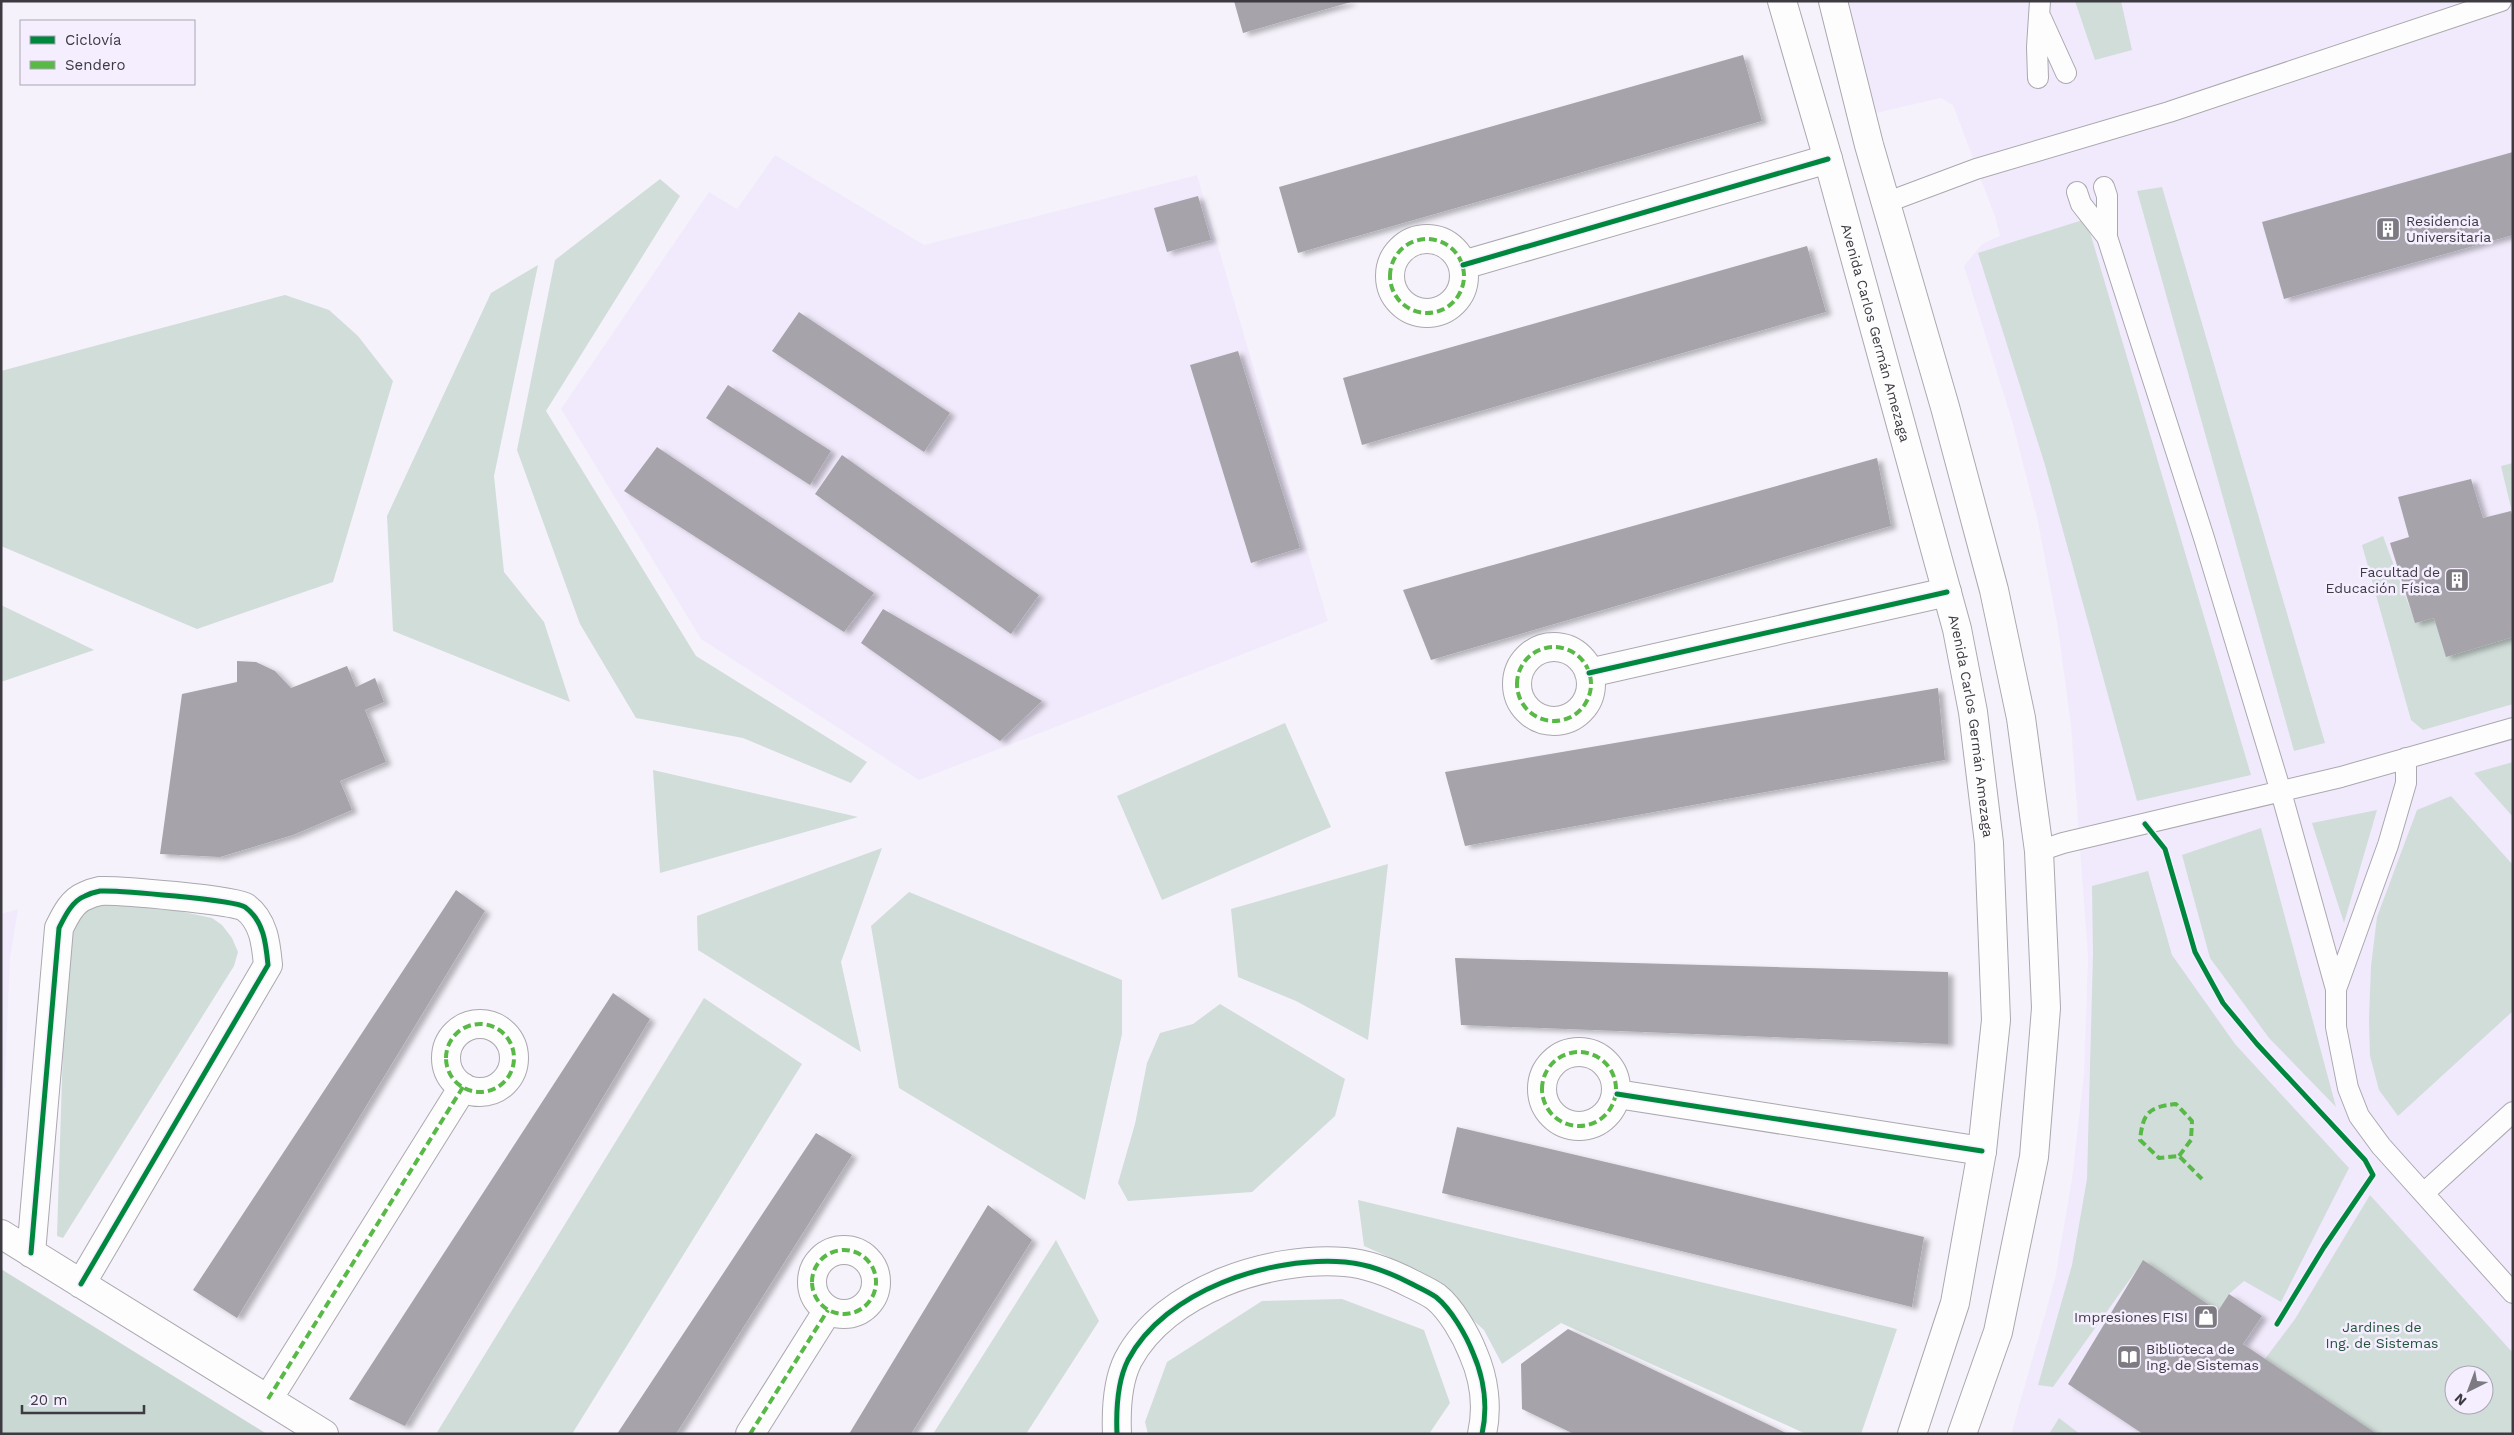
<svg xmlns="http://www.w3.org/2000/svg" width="2514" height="1435" viewBox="0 0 2514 1435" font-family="'Work Sans',sans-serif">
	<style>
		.built { fill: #f1eafc; fill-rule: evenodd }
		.green { fill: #d1ddd9; fill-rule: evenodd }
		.forest { fill: #c9d8d2 }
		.building { fill: #a6a4aa; filter: url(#shadow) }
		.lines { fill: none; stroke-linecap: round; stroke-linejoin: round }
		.service-casing { stroke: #aba8af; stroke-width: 22 }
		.minor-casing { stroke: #aba8af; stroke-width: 30 }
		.primary-casing { stroke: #aba8af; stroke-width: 30 }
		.service { stroke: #fefdfe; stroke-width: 20 }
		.minor { stroke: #fefdfe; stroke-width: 28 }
		.primary { stroke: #fefdfe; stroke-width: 28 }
		.quiet { stroke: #58b947; stroke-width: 4; stroke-dasharray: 8 4; stroke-linecap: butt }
		.cycleway-casing { stroke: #f4eeff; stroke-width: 8 }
		.cycleway { stroke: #00873e; stroke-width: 5 }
		.labels { text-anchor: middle; stroke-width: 5; stroke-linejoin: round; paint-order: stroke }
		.poi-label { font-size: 14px; fill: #3d3a41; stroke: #f4eeff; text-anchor: start }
		.street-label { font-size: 14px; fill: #3d3a41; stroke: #f4eeff }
		.park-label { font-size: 14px; fill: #235439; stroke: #f4eeff }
	</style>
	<defs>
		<filter id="shadow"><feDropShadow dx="5.5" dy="3" stdDeviation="2.5" flood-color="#0004"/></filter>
	</defs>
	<rect width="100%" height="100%" fill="#f5f2fb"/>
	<path class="built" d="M 1843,1 L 2513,1 L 2513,1434 L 2011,1434 L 2055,1279 L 2072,1179 L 2084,1074 L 2088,957 L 2071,726 L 2058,628 L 2038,522 L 2012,421 L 1964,266 L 1982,244 L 2000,236 L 1995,217 L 1953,105 L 1941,98 L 1876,113 ZM 2454,1375 L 2484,1375 L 2484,1405 L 2454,1405 Z
		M 775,155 L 924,245 L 1197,175 L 1328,621 L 919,780 L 701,639 L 561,409 L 709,192 L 737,209 Z
		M 18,909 L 10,958 L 1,1164 L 1,914 Z"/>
	<path class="green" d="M 2075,1 L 2121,1 L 2132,50 L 2095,60 Z
		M 660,179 L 680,196 L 546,411 L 696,656 L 867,762 L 851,783 L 743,738 L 636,718 L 580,624 L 517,450 L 555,260 Z
		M 2162,187 L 2325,743 L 2294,751 L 2137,191 Z
		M 2086,219 L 2251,775 L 2137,801 L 2045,465 L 1978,253 Z
		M 538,265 L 494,476 L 504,572 L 544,622 L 570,702 L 393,631 L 387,516 L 491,293 Z
		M 285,295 L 329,310 L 358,336 L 393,381 L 333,582 L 197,629 L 1,546 L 1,371 Z
		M 2513,463 L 2513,512 L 2512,512 L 2501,466 Z
		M 2383,536 L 2415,622 L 2434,618 L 2513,637 L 2513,704 L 2423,730 L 2411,720 L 2362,545 Z
		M 1,605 L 94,650 L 1,682 Z
		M 1285,723 L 1331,827 L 1162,900 L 1117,796 Z
		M 2513,762 L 2513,817 L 2474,773 Z
		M 653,770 L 858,817 L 660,873 Z
		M 2451,796 L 2513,865 L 2513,1011 L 2398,1116 L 2379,1090 L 2370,1056 L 2369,1019 L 2371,966 L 2377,917 L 2417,810 Z
		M 2377,810 L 2344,923 L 2312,823 Z
		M 2261,828 L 2336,1107 L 2269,1038 L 2210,958 L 2182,855 Z
		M 882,848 L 841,962 L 861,1052 L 698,950 L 697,916 Z
		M 1388,864 L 1368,1040 L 1296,1001 L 1238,977 L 1231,909 Z
		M 2148,871 L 2172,955 L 2235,1044 L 2349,1168 L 2281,1302 L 2244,1281 L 2229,1294 L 2218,1311 L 2143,1261 L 2053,1387 L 2038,1385 L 2072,1265 L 2087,1179 L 2093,954 L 2092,886 Z
		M 909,892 L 1122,980 L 1122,1034 L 1085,1200 L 899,1088 L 871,926 Z
		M 103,901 L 160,907 L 212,918 L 222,925 L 232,938 L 238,952 L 234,966 L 63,1238 L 57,1236 L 66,953 C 74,924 72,913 103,901 Z
		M 704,998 L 802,1064 L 572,1434 L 436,1434 Z
		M 1220,1004 L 1345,1079 L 1335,1116 L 1252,1192 L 1128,1201 L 1118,1183 L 1135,1124 L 1147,1063 L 1160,1033 L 1193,1024 Z
		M 2370,1195 L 2513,1353 L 2513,1434 L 2376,1434 L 2265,1359 L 2295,1319 ZM 2454,1375 L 2484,1375 L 2484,1405 L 2454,1405 Z
		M 1358,1200 L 1897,1329 L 1861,1434 L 1806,1434 L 1561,1323 L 1502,1364 L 1484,1330 L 1433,1284 L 1402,1263 L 1364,1246 Z
		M 1056,1240 L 1099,1321 L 1026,1434 L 933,1434 Z
		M 1342,1299 L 1424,1330 L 1450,1403 L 1429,1434 L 1148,1434 L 1145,1422 L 1167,1362 L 1262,1301 Z
		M 2059,1418 L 2080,1434 L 2049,1434 Z"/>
	<path class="forest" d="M 1,1269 L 267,1434 L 1,1434 Z"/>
	<path class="building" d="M 1234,1 L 1351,1 L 1351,2 L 1243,33 Z
		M 1743,55 L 1762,121 L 1298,253 L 1279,187 Z
		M 2513,152 L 2513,235 L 2284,299 L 2262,222 Z
		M 1198,196 L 1211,240 L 1167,252 L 1154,208 Z
		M 1807,246 L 1826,312 L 1362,445 L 1343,378 Z
		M 799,312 L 950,413 L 924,452 L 772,351 Z
		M 1238,351 L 1300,548 L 1251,563 L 1190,365 Z
		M 728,385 L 831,451 L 810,485 L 706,418 Z
		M 657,447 L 874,593 L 844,632 L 624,491 Z
		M 842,455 L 1039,595 L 1011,634 L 815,494 Z
		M 1877,458 L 1891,526 L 1431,660 L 1403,590 Z
		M 2471,479 L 2483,518 L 2511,511 L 2513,518 L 2513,637 L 2446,657 L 2434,618 L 2415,623 L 2390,543 L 2409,537 L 2398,497 Z
		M 883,609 L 1042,701 L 1000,741 L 861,643 Z
		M 237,661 L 256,662 L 275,671 L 291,688 L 347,666 L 356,687 L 375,678 L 384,702 L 365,710 L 386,762 L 340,781 L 352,810 L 293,835 L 220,857 L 160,854 L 182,694 L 237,682 Z
		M 1938,688 L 1945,760 L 1465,846 L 1445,772 Z
		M 456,890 L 485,911 L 237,1318 L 193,1290 Z
		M 1455,958 L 1948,972 L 1948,1044 L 1461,1025 Z
		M 613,993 L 650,1019 L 405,1426 L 349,1399 Z
		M 1457,1127 L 1924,1237 L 1912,1307 L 1442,1193 Z
		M 816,1133 L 852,1155 L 676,1434 L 617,1434 Z
		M 988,1205 L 1032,1240 L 911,1434 L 849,1434 Z
		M 2143,1260 L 2218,1311 L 2229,1294 L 2262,1316 L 2243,1344 L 2377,1434 L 2143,1434 L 2068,1384 Z
		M 1568,1329 L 1788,1434 L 1574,1434 L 1522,1409 L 1521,1364 Z"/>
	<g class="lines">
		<defs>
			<path id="service" d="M 2041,18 L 2066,73
				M 2038,78 L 2037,47 L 2040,1
				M 2104,187 L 2107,196 L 2107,237 L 2204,538 L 2281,792 L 2336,989
				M 2077,192 L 2081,204 L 2107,237
				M 1885,203 L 1976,169 L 2169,112 L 2501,1
				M 2406,758 L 2406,783 L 2388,845 L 2336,989 L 2336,1027 L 2348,1088 L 2359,1116 L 2381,1146 L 2513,1293
				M 2039,851 L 2063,843 L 2341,777 L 2513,728
				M 2424,1193 L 2513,1112"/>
			<path id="minor" d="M1390 276a37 37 0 1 1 74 0a37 37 0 1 1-74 0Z
				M 1463,265 L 1828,159
				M1517 684a37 37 0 1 1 74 0a37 37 0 1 1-74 0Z
				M 1589,673 L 1947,592
				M446 1058a34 34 0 1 1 68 0a34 34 0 1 1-68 0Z
				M1542 1089a37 37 0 1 1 74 0a37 37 0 1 1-74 0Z
				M 1617,1094 L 1982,1151
				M 1,1234 L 324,1434
				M812 1282a32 32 0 1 1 64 0a32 32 0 1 1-64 0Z
				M 31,1253 L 59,928 C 65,916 72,901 85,896 C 89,894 95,892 100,891 C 117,890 235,900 245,907 C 264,921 266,944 268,965 L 81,1284
				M 268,1399 L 463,1087
				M 750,1434 L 828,1310
				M 1117,1434 C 1116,1410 1117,1382 1128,1360 C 1165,1290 1270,1256 1345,1262 C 1369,1264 1391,1273 1412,1284 C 1420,1288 1429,1292 1436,1297 C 1451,1309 1466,1335 1473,1353 C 1484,1378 1488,1407 1482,1434"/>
			<g id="primary">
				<path id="s1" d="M 1782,1 L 1828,159 L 1957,629 L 1973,712 L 1989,843 L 1996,1020 L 1982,1151 L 1955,1303 L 1912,1434"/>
				<path d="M 1833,1 L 1869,145 L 1945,407 L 1994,590 L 2021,718 L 2039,851 L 2046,1008 L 2034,1157 L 1998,1332 L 1962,1434"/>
			</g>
		</defs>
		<use href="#service" class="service-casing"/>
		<use href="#minor" class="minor-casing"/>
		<use href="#primary" class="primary-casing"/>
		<use href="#service" class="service"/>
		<use href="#minor" class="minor"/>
		<use href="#primary" class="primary"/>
		<path class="quiet" d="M1390 276a37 37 0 1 1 74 0a37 37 0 1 1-74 0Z
			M1517 684a37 37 0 1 1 74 0a37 37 0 1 1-74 0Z
			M446 1058a34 34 0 1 1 68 0a34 34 0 1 1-68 0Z
			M1542 1089a37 37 0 1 1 74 0a37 37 0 1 1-74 0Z
			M 2179,1156 L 2191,1140 L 2192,1121 L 2176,1104 C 2148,1107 2143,1113 2140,1140 L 2159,1158 L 2179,1156 L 2202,1179
			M812 1282a32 32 0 1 1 64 0a32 32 0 1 1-64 0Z
			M 268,1399 L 463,1087
			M 750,1434 L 828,1310"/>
		<defs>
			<path id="cycleway" d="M 1463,265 L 1828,159
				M 1589,673 L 1947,592
				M 2145,824 L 2165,849 L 2195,952 L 2223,1003 L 2257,1044 L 2365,1160 L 2373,1175 L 2324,1247 L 2277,1324
				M 1617,1094 L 1982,1151
				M 31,1253 L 59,928 C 65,916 72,901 85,896 C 89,894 95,892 100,891 C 117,890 235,900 245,907 C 264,921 266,944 268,965 L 81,1284
				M 1117,1434 C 1116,1410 1117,1382 1128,1360 C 1165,1290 1270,1256 1345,1262 C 1369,1264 1391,1273 1412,1284 C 1420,1288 1429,1292 1436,1297 C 1451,1309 1466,1335 1473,1353 C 1484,1378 1488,1407 1482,1434"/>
		</defs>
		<use href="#cycleway" class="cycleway-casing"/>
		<use href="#cycleway" class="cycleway"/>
	</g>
	<defs>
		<symbol id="building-square" viewBox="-11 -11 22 22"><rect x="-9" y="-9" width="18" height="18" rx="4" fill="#7d7a82" stroke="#f4eeff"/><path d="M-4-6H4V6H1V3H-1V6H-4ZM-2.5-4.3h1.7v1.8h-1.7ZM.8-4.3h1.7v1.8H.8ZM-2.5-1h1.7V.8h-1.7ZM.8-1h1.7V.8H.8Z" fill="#fff"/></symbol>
		<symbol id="shop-square" viewBox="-11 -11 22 22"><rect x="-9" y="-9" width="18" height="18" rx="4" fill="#7d7a82" stroke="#f4eeff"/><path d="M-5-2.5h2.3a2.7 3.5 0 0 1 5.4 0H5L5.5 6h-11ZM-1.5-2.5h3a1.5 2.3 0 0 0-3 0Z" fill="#fff"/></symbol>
		<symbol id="library-square" viewBox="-11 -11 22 22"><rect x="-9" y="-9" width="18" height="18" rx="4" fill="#7d7a82" stroke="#f4eeff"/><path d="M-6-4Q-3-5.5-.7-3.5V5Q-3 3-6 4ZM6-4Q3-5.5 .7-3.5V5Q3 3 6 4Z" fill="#fff"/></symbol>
	</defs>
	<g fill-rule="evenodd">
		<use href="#building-square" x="2374" y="215" width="28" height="28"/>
		<use href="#building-square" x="2443" y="566" width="28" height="28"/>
		<use href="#shop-square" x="2192" y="1303" width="28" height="28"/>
		<use href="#library-square" x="2115" y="1343" width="28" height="28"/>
	</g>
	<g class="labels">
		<g class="poi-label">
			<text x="2406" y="226">Residencia<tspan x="2406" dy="16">Universitaria</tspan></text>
			<text x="2440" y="577" text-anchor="end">Facultad de<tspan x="2440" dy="16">Educación Física</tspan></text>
			<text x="2188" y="1322" text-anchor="end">Impresiones FISI</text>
			<text x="2146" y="1354">Biblioteca de<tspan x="2146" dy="16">Ing. de Sistemas</tspan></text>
		</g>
		<g class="street-label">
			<text dy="5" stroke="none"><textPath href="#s1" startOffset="345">Avenida Carlos Germán Amezaga</textPath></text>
			<text dy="5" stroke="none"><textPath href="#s1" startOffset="750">Avenida Carlos Germán Amezaga</textPath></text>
		</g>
		<g class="park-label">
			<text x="2382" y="1332">Jardines de<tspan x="2382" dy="16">Ing. de Sistemas</tspan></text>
		</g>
	</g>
	<rect width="2514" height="1435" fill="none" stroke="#3d3a41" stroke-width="5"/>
	<rect x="20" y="20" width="175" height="65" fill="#f4eeff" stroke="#aba6b3"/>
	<rect x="30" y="36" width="25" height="8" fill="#00873e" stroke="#aba6b3"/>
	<text x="65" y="45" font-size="15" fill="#3d3a41">Ciclovía</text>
	<rect x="30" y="61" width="25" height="8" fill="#58b947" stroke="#aba6b3"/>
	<text x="65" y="70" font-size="15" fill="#3d3a41">Sendero</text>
	<g transform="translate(2469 1390) rotate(222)"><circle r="24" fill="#f4eeff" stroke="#aba6b3"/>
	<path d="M0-4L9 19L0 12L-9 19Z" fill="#7d7a82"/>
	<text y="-8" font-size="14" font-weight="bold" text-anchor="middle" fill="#3d3a41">N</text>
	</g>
	<path d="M22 1405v8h122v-8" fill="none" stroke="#3d3a41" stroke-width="2.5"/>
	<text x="30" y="1405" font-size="15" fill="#3d3a41" stroke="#f4eeff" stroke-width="4" paint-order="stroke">20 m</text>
</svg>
